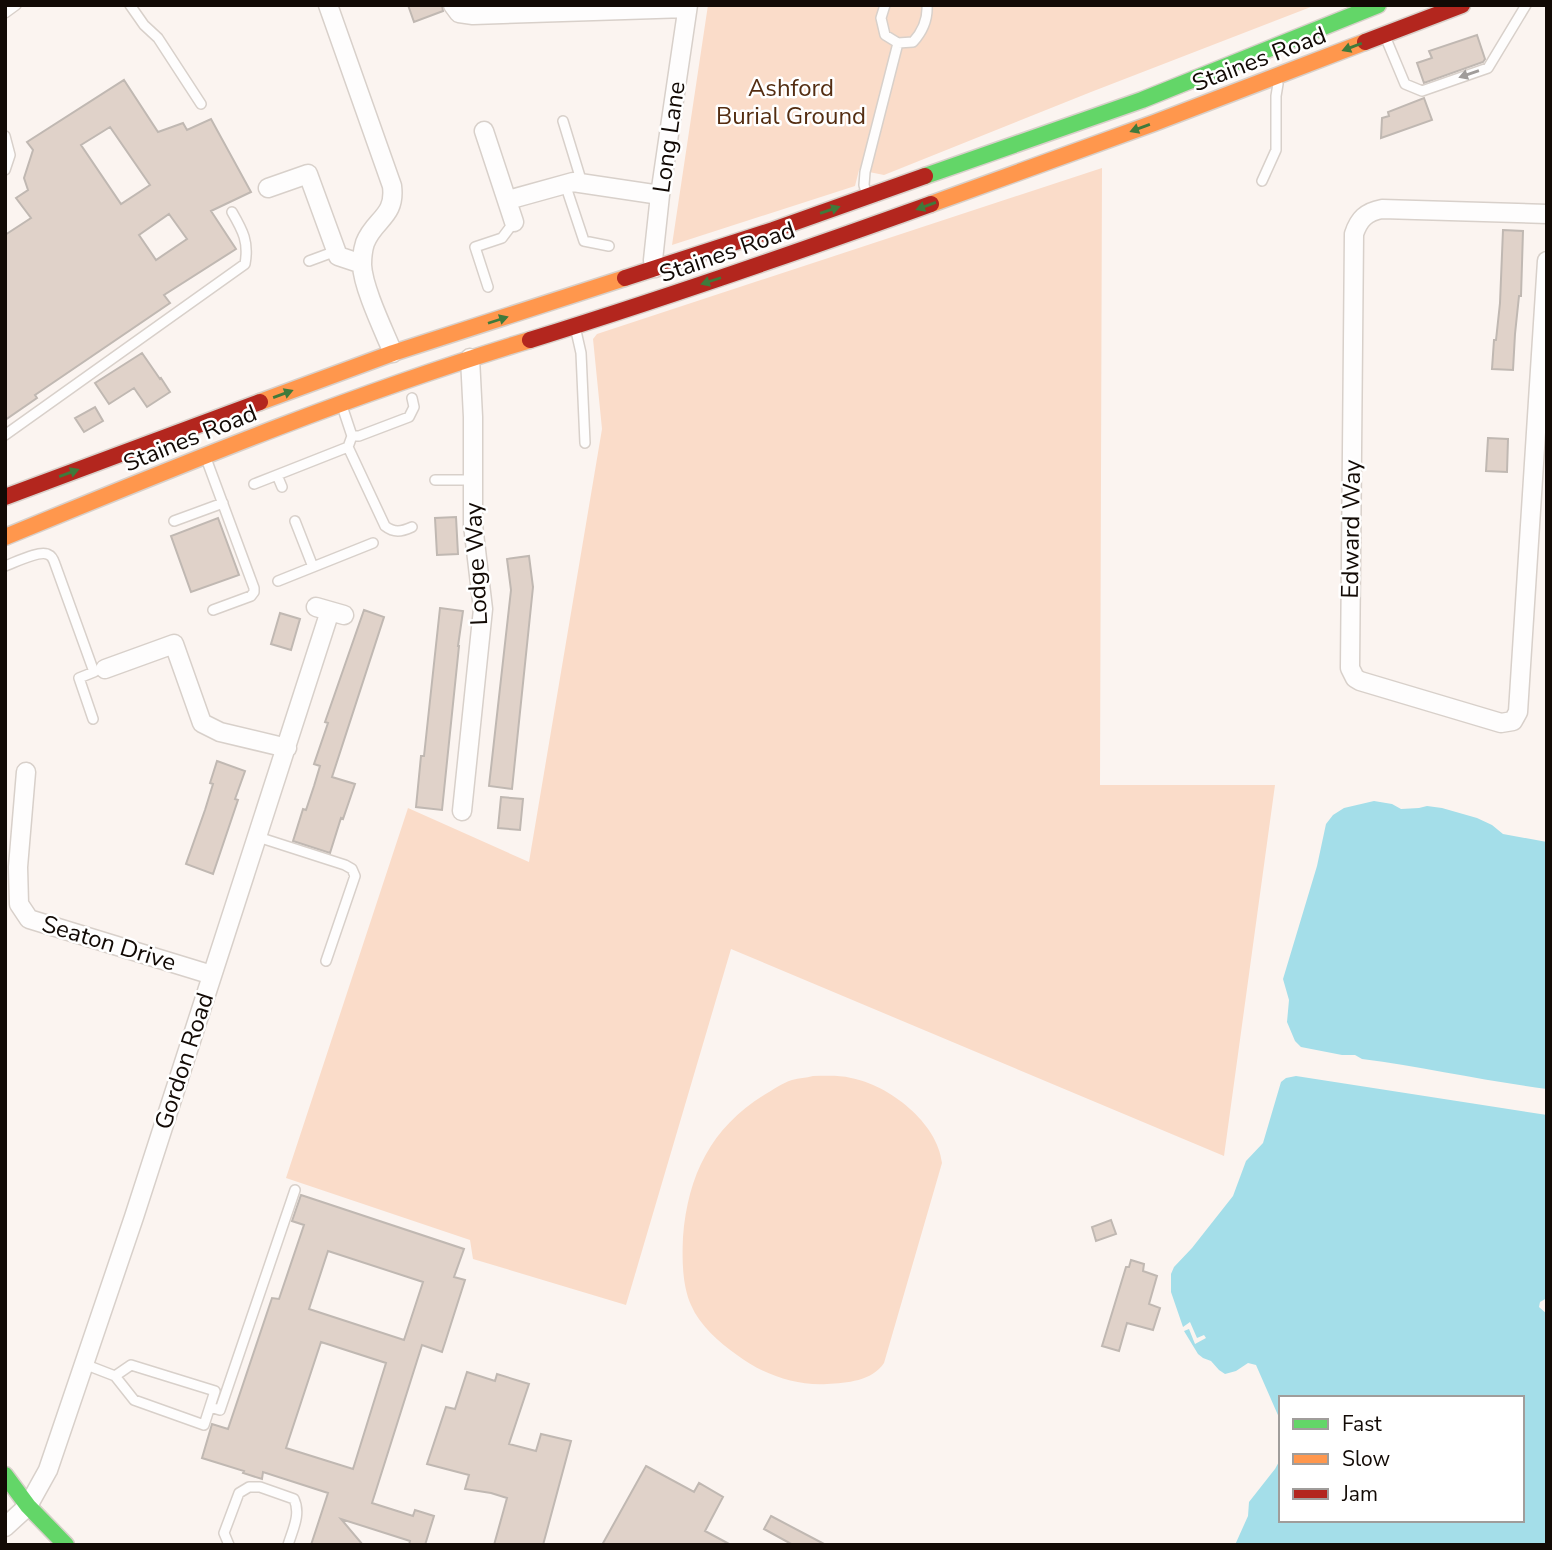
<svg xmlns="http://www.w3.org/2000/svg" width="1552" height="1550" viewBox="0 0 1552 1550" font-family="'Nunito Sans',sans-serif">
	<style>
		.green { fill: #fadcc9 }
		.water { fill: #a4dee9 }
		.building { fill: #e0d2c9; stroke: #c0b8b2; stroke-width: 2; fill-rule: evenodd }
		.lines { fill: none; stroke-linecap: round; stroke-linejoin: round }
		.lane-casing { stroke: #d8d0ca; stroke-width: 12 }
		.street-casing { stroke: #d8d0ca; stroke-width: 21 }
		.fast-casing { stroke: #d8d0ca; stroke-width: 19 }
		.slow-casing { stroke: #d8d0ca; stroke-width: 19 }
		.jam-casing { stroke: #d8d0ca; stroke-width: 19 }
		.lane { stroke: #fefdfd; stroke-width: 9 }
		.street { stroke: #fefdfd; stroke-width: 18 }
		.fast { stroke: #63d668; stroke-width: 16 }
		.slow { stroke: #ff974d; stroke-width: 16 }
		.jam { stroke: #b3261e; stroke-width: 16 }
		.oneway { fill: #3f7a3b }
		.oneway2 { fill: #a09c9a }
		.labels { text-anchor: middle; stroke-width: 5; stroke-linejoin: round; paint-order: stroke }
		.street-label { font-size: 24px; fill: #120a05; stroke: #fff }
		.park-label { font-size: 24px; fill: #542d11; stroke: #fff }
	</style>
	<rect width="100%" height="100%" fill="#fbf4f0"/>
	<path class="green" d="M 708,5 L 1316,5 L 1091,92 L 884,175 L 859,170 L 855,186 L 672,245 Z
		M 1102,168 L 1100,785 L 1275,785 L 1224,1156 L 731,949 L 626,1305 L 473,1259 L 470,1240 L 286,1178 L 408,808 L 529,862 L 602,429 L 593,339 L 597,334 Z
		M 813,1076 C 826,1076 839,1075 851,1078 C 889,1085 938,1123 942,1163 L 884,1363 C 872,1381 847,1383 827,1384 C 795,1386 762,1374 737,1355 C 719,1342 700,1326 691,1305 C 682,1285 682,1258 683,1237 C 688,1175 711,1128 764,1095 C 773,1090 782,1083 792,1080 C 799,1078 806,1078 813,1076 Z"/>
	<path class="water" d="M 1374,801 L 1392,804 L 1401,809 L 1419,808 L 1427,806 L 1442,808 L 1477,818 L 1492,825 L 1503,834 L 1547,842 L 1547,1089 C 1485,1081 1424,1067 1362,1059 L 1355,1055 L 1342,1055 L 1301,1047 L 1295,1041 L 1287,1022 L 1289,1000 L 1283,979 L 1317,866 L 1326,824 L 1333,815 L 1344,808 Z
		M 1296,1076 L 1547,1115 L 1547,1298 L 1540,1302 L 1539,1307 L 1547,1314 L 1547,1545 L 1235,1545 L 1248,1516 L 1249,1502 L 1275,1469 L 1281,1458 L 1281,1520 L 1522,1520 L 1522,1398 L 1281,1398 L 1281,1422 L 1256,1365 L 1248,1363 L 1236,1371 L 1225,1374 L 1219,1370 L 1211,1361 L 1203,1358 L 1198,1354 L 1184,1331 L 1189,1329 L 1195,1344 L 1206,1338 L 1204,1335 L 1197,1338 L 1190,1322 L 1183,1327 L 1171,1292 L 1171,1274 L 1174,1267 L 1192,1248 L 1233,1196 L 1246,1161 L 1263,1143 L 1281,1082 L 1286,1078 Z"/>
	<path class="building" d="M 408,5 L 442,5 L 443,11 L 414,22 Z
		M 1477,35 L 1485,59 L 1483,62 L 1424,83 L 1417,63 L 1432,58 L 1429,51 Z
		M 124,80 L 158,132 L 183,123 L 187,130 L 211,119 L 251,192 L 211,211 L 236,249 L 164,295 L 170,303 L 35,395 L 37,398 L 5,420 L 5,235 L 31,218 L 16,198 L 28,190 L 24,178 L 33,150 L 27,142 ZM 110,127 L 150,185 L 121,204 L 81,145 ZM 169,214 L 187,239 L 156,260 L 139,235 Z
		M 1424,98 L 1432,120 L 1381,138 L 1382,118 L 1389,116 L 1388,112 Z
		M 1503,230 L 1523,231 L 1521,296 L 1519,296 L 1515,334 L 1513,370 L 1492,369 L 1494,340 L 1496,340 L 1500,303 Z
		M 142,353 L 160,379 L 161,378 L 170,392 L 147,407 L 134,388 L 109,404 L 95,383 Z
		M 95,407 L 103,421 L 84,432 L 75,418 Z
		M 1488,438 L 1508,439 L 1507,472 L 1486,471 Z
		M 456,517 L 458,554 L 437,555 L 435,518 Z
		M 218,518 L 239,575 L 191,592 L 171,536 Z
		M 529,556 L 533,587 L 512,789 L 489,786 L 511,590 L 507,559 Z
		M 440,608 L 463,611 L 458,646 L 459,646 L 442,810 L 416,807 L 421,756 L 424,756 Z
		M 364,610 L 384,617 L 332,777 L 355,784 L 343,819 L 341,818 L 330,853 L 293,841 L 303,809 L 306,810 L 314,786 L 320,766 L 314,764 L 328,723 L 325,722 Z
		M 280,613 L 300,619 L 291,650 L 271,644 Z
		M 217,761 L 245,771 L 235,799 L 238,800 L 213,874 L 186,864 L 205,810 L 213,784 L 210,783 Z
		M 501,797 L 523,799 L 520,830 L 498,828 Z
		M 301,1195 L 464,1249 L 454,1277 L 465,1280 L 442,1352 L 422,1345 L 372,1503 L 413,1516 L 415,1510 L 434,1516 L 425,1545 L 409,1545 L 410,1541 L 341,1519 L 363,1545 L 311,1545 L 328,1493 L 263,1472 L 262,1479 L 243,1473 L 244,1471 L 202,1458 L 212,1424 L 228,1429 L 272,1298 L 279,1299 L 304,1225 L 292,1221 ZM 328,1251 L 423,1282 L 404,1340 L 309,1309 ZM 321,1342 L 386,1363 L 353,1469 L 286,1448 Z
		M 1111,1220 L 1116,1234 L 1096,1241 L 1092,1227 Z
		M 1131,1260 L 1144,1264 L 1143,1271 L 1157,1276 L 1149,1304 L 1160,1308 L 1153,1330 L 1127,1323 L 1119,1351 L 1102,1346 L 1126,1267 L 1129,1267 Z
		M 467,1372 L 495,1381 L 497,1374 L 529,1384 L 509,1444 L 536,1451 L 541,1434 L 571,1441 L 543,1545 L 494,1545 L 507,1498 L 491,1493 L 465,1489 L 469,1475 L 427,1464 L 446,1407 L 455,1409 Z
		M 646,1466 L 694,1492 L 699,1483 L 723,1497 L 705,1531 L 731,1545 L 602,1545 Z
		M 771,1516 L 826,1545 L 793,1545 L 764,1529 Z"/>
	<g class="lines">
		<defs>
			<path id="lane" d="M 130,5 L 144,25 L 158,38 L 201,104
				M 885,5 L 881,18 L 885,35 L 898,43
				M 5,13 L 16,5
				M 1387,41 L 1405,84 L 1422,91 L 1488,68 L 1526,5
				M 563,121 L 582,183
				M 5,136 L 10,155 L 5,170
				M 1262,181 L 1276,150 L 1276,96 L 1278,84
				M 565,184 L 584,241 L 609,246
				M 866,192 L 864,185 L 865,172 L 898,43 L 913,42 C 923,31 928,20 927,5
				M 309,261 L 336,251
				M 488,287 L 475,247 L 502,238 L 514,222
				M 576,331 L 581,353 L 585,443
				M 5,435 L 245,264 C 249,242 243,231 232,212
				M 352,436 L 359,436 L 409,417 L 414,407 L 412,398
				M 348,447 L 385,526 C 394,533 401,532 412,527
				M 207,461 L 254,588 L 254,592 L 251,596 L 213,610
				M 435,480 L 473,480
				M 254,484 L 277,475
				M 282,487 L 277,475 L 348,447 L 352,436 L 343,409
				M 174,521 L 223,503
				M 295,521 L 313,567 L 373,543
				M 5,566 C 14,563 41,549 49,555 C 52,556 54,561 55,564 L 94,672 L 79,678 L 93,719
				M 278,581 L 313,567
				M 258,837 L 345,865 L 352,869 L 355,876 L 326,961
				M 84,1364 L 115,1376 L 134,1400 L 204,1425 L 215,1391 L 131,1365 L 115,1376
				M 210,1407 L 220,1410 L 295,1190
				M 229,1545 L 224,1533 L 239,1493 L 249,1487 L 260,1487 L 294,1499 C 301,1514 293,1529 288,1545"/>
			<path id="street" d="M 328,5 L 392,186 C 396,217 374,219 365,243 C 363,249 362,259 362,265 C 363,288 384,331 393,353
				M 453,5 L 459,13 L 473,15 L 687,8
				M 484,131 L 514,222
				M 268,188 L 308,174 L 338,256 L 362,264
				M 508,200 L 573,182 L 660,195
				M 1547,214 L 1382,209 C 1366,212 1359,219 1354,234 L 1350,668 L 1355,678 L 1360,681 L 1501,723 L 1513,721 L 1518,712 L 1547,261
				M 655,268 L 653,260 L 660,195 L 688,5
				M 316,607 L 344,615
				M 105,669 L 174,644 L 202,723 L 220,732 L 287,748
				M 26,772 L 18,867 L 19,904 L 29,919 L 212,975
				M 462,811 L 483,609 L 473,525 L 473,417 L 470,358
				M 5,1527 L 28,1506 L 48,1470 L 134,1217 L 330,611"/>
			<path id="fast" d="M 925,176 L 1142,100 L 1378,5
				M 5,1475 L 28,1506 L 66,1545"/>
			<path id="slow" d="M 931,204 L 1154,123 L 1365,42
				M 260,402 L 393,353 L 625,278
				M 5,537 C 178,466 351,394 530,340"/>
			<path id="jam" d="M 1365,42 L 1462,5
				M 625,278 L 773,230 L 925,176
				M 530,340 C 665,298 798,252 931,204
				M 5,497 L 260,402"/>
		</defs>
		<use href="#lane" class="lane-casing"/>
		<use href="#street" class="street-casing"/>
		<use href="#fast" class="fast-casing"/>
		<use href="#slow" class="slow-casing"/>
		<use href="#jam" class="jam-casing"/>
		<use href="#lane" class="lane"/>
		<use href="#street" class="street"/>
		<use href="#fast" class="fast"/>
		<use href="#slow" class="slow"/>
		<use href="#jam" class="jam"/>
	</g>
	<defs><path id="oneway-solid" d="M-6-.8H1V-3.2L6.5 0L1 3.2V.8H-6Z" transform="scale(1.75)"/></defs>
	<g class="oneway">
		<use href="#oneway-solid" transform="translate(1352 47) rotate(159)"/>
		<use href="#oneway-solid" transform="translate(1140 128) rotate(160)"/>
		<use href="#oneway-solid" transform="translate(926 206) rotate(160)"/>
		<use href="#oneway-solid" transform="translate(830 210) rotate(-19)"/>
		<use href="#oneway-solid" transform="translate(711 281) rotate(162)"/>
		<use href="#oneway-solid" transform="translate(498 320) rotate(-18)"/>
		<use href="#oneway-solid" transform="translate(283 394) rotate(-20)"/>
		<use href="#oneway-solid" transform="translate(69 473) rotate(-20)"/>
	</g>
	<use class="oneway2" href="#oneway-solid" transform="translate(1469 74) rotate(161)"/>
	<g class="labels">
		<g class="street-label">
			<text transform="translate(1259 59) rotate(-21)" y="8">Staines Road</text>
			<text transform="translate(669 137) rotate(-82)" y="8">Long Lane</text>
			<text transform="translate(727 252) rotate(-19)" y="8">Staines Road</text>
			<text transform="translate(190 438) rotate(-22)" y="8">Staines Road</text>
			<text transform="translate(1351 529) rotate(-89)" y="8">Edward Way</text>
			<text transform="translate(476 564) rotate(-93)" y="8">Lodge Way</text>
			<text transform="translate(109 943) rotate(17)" y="8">Seaton Drive</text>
			<text transform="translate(184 1061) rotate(-72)" y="8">Gordon Road</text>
		</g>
		<g class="park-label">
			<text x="791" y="96">Ashford<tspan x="791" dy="28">Burial Ground</tspan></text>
		</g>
	</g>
	<rect width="1552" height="1550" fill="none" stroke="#120a05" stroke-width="14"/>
	<rect x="1279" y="1396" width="245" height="126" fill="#ffffff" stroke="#a09d9b" stroke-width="2"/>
	<rect x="1293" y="1419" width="35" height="10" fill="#63d668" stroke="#a09d9b" stroke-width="2"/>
	<text x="1342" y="1431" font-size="21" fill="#120a05">Fast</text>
	<rect x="1293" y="1454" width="35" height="10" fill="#ff974d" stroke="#a09d9b" stroke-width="2"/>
	<text x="1342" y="1466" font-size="21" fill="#120a05">Slow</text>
	<rect x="1293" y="1489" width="35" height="10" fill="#b3261e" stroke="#a09d9b" stroke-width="2"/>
	<text x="1342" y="1501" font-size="21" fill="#120a05">Jam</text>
</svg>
